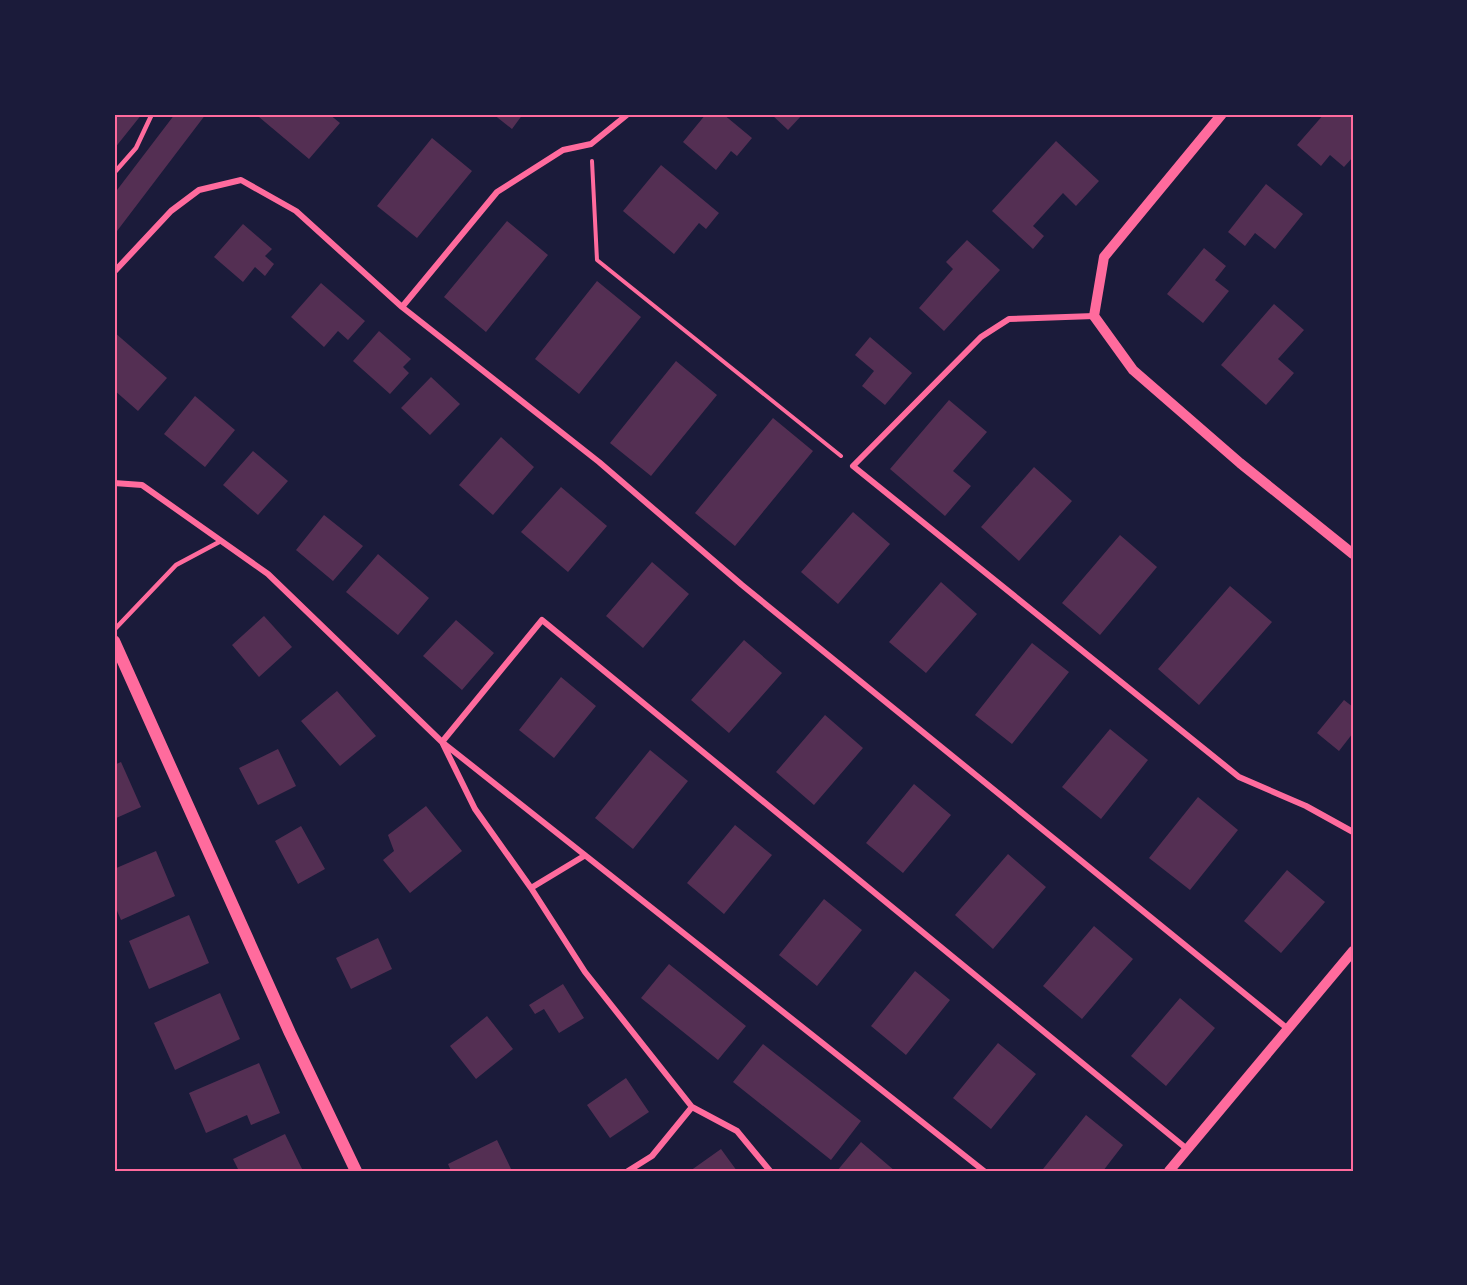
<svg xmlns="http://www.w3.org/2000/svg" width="1467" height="1285" viewBox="0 0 1467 1285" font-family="'DM Sans',sans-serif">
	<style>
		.building { fill: #542f53 }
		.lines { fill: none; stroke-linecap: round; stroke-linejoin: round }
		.path { stroke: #ff6b9d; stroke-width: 4 }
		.service { stroke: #ff6b9d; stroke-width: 4.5 }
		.minor { stroke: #ff6b9d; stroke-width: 6 }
		.tertiary { stroke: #ff6b9d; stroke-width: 10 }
		.secondary { stroke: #ff6b9d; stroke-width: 12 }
		.neatline { fill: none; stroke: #ff6b9d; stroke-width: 2 }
	</style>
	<rect width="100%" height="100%" fill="#1b1b3a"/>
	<path class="building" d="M 114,114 L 142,114 L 114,149 Z
		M 175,114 L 206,114 L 114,235 L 114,194 Z
		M 262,114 L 329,114 L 340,123 L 309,159 L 259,117 Z
		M 493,114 L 523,114 L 512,129 Z
		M 706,114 L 723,114 L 752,138 L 737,156 L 731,151 L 716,170 L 683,142 Z
		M 771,114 L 803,114 L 788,130 Z
		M 1324,114 L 1353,114 L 1353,157 L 1344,167 L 1330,155 L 1321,166 L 1297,145 Z
		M 432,138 L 472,171 L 417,238 L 377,206 Z
		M 1056,141 L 1099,181 L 1076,206 L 1063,193 L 1033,226 L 1044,236 L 1033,249 L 992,211 Z
		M 661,165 L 719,213 L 706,229 L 699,223 L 674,254 L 623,211 Z
		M 1266,184 L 1303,214 L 1275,249 L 1255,233 L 1245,246 L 1228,232 Z
		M 507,221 L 548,255 L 486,332 L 444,297 Z
		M 243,224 L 272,249 L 265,256 L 274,264 L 265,276 L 255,267 L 243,282 L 214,257 Z
		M 967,240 L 1000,270 L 944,331 L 919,308 L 953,269 L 946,262 Z
		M 1204,248 L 1226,266 L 1215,280 L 1229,291 L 1203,323 L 1167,294 Z
		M 597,281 L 641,317 L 579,394 L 535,359 Z
		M 321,283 L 365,321 L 348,340 L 338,331 L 324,347 L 291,317 Z
		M 1274,304 L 1304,330 L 1278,359 L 1294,373 L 1266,405 L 1221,365 Z
		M 379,331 L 411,359 L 403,367 L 409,373 L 390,394 L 353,361 Z
		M 114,332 L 167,378 L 138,411 L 114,390 Z
		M 870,337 L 912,373 L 885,405 L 862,386 L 874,371 L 855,355 Z
		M 676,361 L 717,395 L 651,476 L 610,443 Z
		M 431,377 L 460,404 L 430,435 L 401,408 Z
		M 195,396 L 235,430 L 205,467 L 164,434 Z
		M 949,400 L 987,432 L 953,471 L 971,486 L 945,516 L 890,469 Z
		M 773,418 L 813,451 L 735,546 L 695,513 Z
		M 501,437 L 534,467 L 493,515 L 459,485 Z
		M 253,451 L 288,481 L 258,515 L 223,485 Z
		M 1034,467 L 1072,501 L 1019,561 L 981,527 Z
		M 561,487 L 607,526 L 568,572 L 521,532 Z
		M 853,512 L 890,544 L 838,604 L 801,572 Z
		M 324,515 L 363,546 L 333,581 L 296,550 Z
		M 1120,535 L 1157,567 L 1100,635 L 1062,603 Z
		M 378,554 L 429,598 L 398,635 L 346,592 Z
		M 652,562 L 689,594 L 643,648 L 606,616 Z
		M 941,582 L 977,614 L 926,673 L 889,642 Z
		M 1230,586 L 1272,622 L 1199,705 L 1158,669 Z
		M 264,616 L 292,647 L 259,677 L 232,645 Z
		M 456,620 L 494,653 L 462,690 L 423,656 Z
		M 744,640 L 782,673 L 729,733 L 691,700 Z
		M 1032,643 L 1069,672 L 1012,744 L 975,715 Z
		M 561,677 L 596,706 L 554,758 L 519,730 Z
		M 337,691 L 376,736 L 340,766 L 301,721 Z
		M 1344,700 L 1353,707 L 1353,733 L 1339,751 L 1317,733 Z
		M 825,715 L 863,748 L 814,805 L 776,772 Z
		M 1110,729 L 1148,760 L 1101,819 L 1062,787 Z
		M 278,749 L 296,786 L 258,805 L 239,768 Z
		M 650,750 L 688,781 L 633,849 L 595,818 Z
		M 121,762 L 141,807 L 114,819 L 114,765 Z
		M 914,784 L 951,815 L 903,873 L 866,843 Z
		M 1198,797 L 1238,830 L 1190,890 L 1149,858 Z
		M 426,806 L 462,851 L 410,893 L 383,860 L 394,851 L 388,835 Z
		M 735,825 L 772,855 L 724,914 L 687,883 Z
		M 301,826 L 325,869 L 298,884 L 275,841 Z
		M 156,851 L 175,896 L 121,920 L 114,904 L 114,869 Z
		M 1008,854 L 1046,887 L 993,949 L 955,915 Z
		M 1287,870 L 1325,902 L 1281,953 L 1244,921 Z
		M 824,899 L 862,930 L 817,986 L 779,955 Z
		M 189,915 L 209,963 L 149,989 L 129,941 Z
		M 1094,926 L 1133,959 L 1082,1019 L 1043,986 Z
		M 378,938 L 392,969 L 351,989 L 336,958 Z
		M 669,964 L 746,1026 L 718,1060 L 641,998 Z
		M 915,971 L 950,1000 L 906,1055 L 871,1026 Z
		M 563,984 L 584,1018 L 559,1033 L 544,1009 L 535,1014 L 529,1005 Z
		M 220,993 L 240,1039 L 175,1070 L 154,1023 Z
		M 1180,998 L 1215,1028 L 1166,1086 L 1131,1056 Z
		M 487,1016 L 513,1049 L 476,1079 L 450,1046 Z
		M 998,1043 L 1036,1074 L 991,1129 L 953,1098 Z
		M 763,1044 L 861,1121 L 831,1160 L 733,1082 Z
		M 259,1063 L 280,1113 L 251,1125 L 247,1115 L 206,1133 L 189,1093 Z
		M 626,1078 L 649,1112 L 610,1138 L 587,1105 Z
		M 1086,1115 L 1123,1145 L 1103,1171 L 1046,1171 L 1043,1169 Z
		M 285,1134 L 303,1171 L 239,1171 L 233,1159 Z
		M 497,1140 L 512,1171 L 451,1171 L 448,1164 Z
		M 861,1142 L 895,1171 L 837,1171 Z
		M 721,1149 L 737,1171 L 690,1171 Z"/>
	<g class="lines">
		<path class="path" d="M 592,161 L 597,260 L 841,456"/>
		<path class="service" d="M 114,173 L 136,148 L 152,114
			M 114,630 L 176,565 L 221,541"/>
		<path class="minor" d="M 114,272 L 171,211 L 199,190 L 241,180 L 296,211 L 402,307 L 599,462 L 742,585 L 1288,1029
			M 402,307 L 497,192 L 563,150 L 591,144 L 628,114
			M 1094,316 L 1009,319 L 981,337 L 853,466 L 1239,777 L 1306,806 L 1353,832
			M 114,483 L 142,485 L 268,574 L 442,742 L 984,1171
			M 531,888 L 584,856
			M 628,1171 L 652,1156 L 692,1107
			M 770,1171 L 737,1131 L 692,1107 L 585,972 L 531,888 L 475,809 L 442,742 L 542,620 L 1187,1149"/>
		<path class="tertiary" d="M 1222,114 L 1104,257 L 1094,316 L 1133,370 L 1240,463 L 1353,554
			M 1169,1171 L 1353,951"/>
		<path class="secondary" d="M 114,641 L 290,1033 L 356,1171"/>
	</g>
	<rect width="1467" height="1285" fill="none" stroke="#1b1b3a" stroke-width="231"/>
	<rect x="116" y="116" width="1236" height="1054" class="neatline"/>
</svg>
